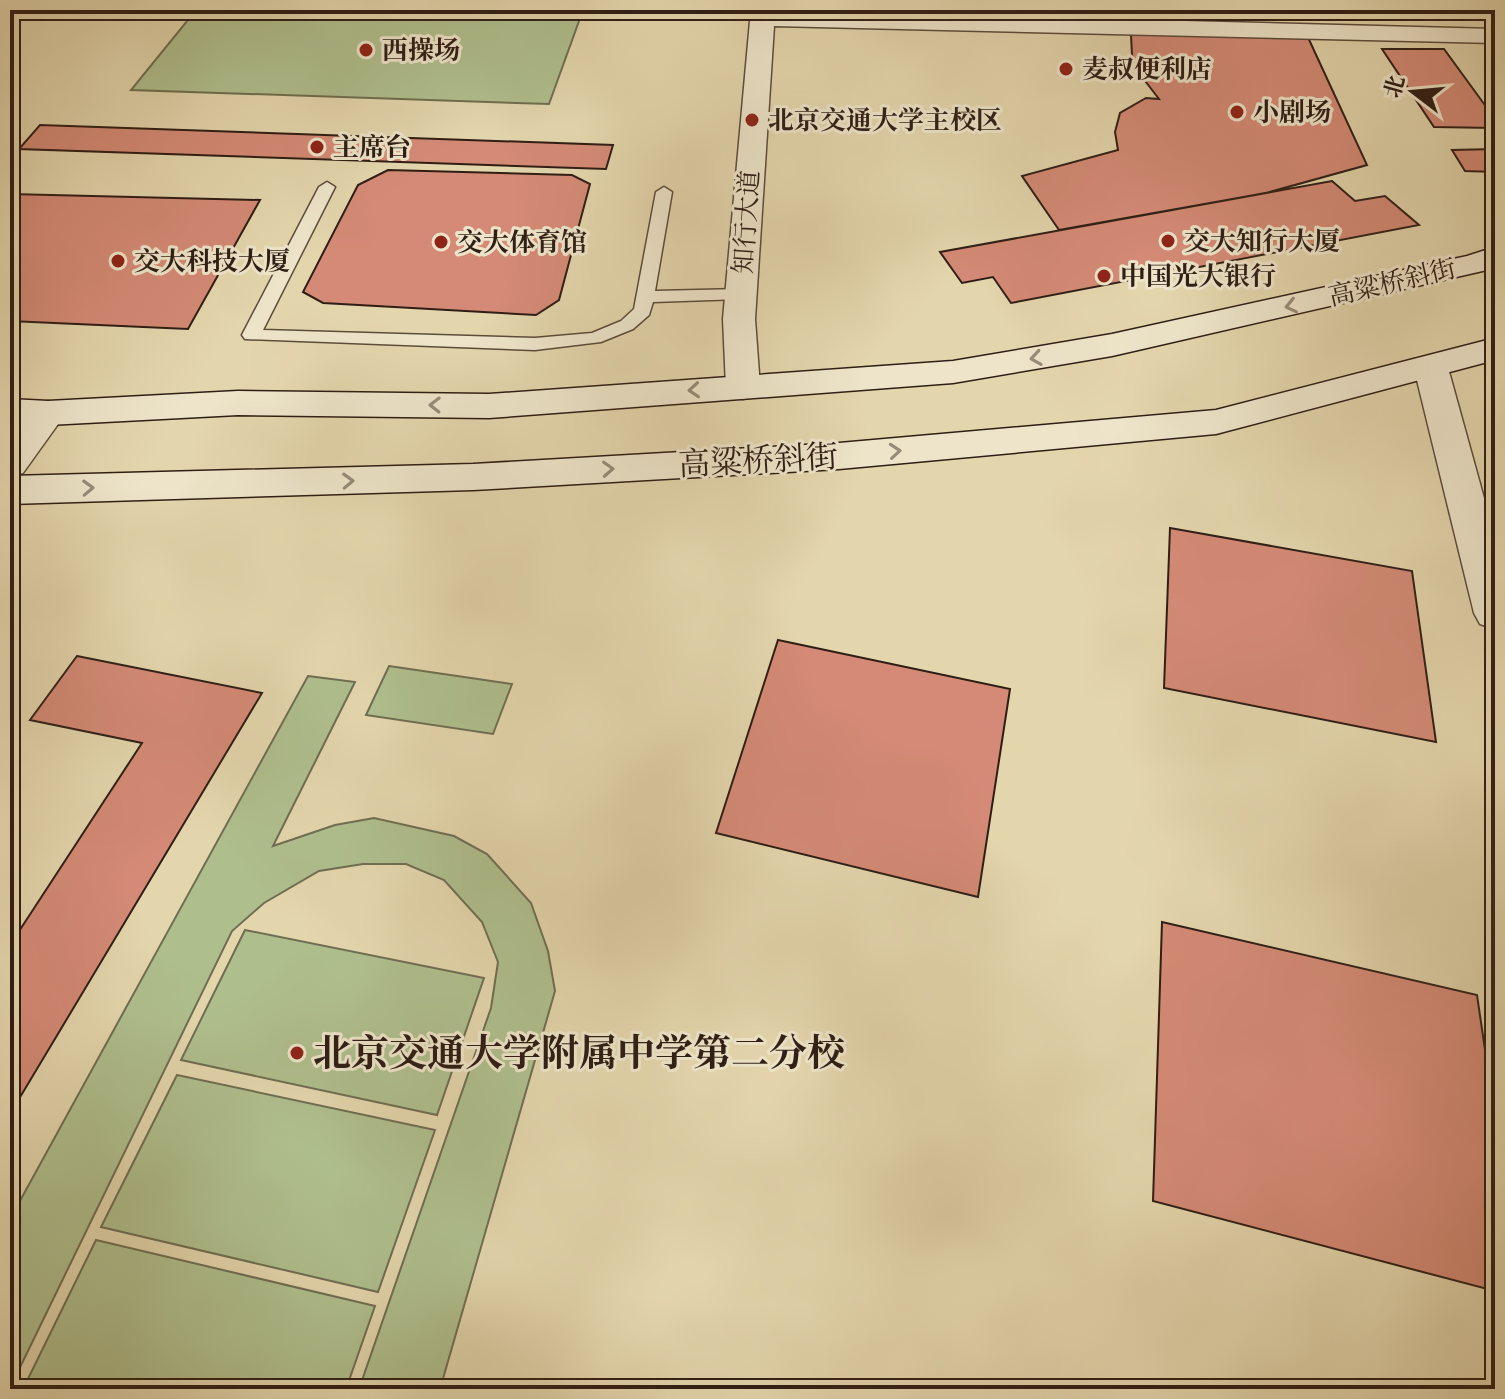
<svg xmlns="http://www.w3.org/2000/svg" width="1505" height="1399" viewBox="0 0 1505 1399" font-family="'Libre Bodoni','Noto Serif SC',serif">
	<style>
		.green { fill: #afbe8d; stroke: #6f6e51; stroke-width: 2 }
		.building { fill: #d48a76; stroke: #2f1e15; stroke-width: 2 }
		.lines { fill: none; stroke-linecap: round; stroke-linejoin: round }
		.service-casing { stroke: #5c4c3b; stroke-width: 3 }
		.minor-casing { stroke: #5c4c3b; stroke-width: 3 }
		.tertiary-casing { stroke: #5c4c3b; stroke-width: 3 }
		.secondary-casing { stroke: #2f1e15; stroke-width: 3 }
		.service { fill: #ede4c9; fill-rule: evenodd }
		.minor { fill: #ede4c9; fill-rule: evenodd }
		.tertiary { fill: #ede4c9; fill-rule: evenodd }
		.secondary { fill: #ede4c9; fill-rule: evenodd }
		.oneway { stroke: #988b78 }
		.poi-dot { fill: #8f2418; stroke: #ede4c9; stroke-width: 3 }
		.labels { text-anchor: middle; stroke-width: 6; stroke-linejoin: round; paint-order: stroke }
		.far-poi-label { font-size: 26px; font-weight: bold; fill: #2f1e15; stroke: #ede4c9; text-anchor: start }
		.far-street-label { font-size: 26px; fill: #2f1e15; stroke: #ede4c9 }
		.street-label { font-size: 32px; fill: #2f1e15; stroke: #ede4c9 }
		.near-poi-label { font-size: 38px; font-weight: bold; fill: #2f1e15; stroke: #ede4c9; text-anchor: start }
	</style>
	<rect width="100%" height="100%" fill="#e3d5ac"/>
	<filter id="stains"><feTurbulence type="fractalNoise" baseFrequency=".0025" numOctaves="4"/><feColorMatrix values="0 0 0 0 .2 0 0 0 0 .09 0 0 0 0 .02 0 0 0 .5 -.17"/></filter>
	<radialGradient id="worn" r=".72"><stop offset=".6" stop-color="#630" stop-opacity="0"/><stop offset="1" stop-color="#630" stop-opacity=".3"/></radialGradient>
	<path class="green" d="M 196,10 L 583,10 L 549,104 L 131,90 Z
		M 389,666 L 512,684 L 493,734 L 366,715 Z
		M 308,676 L 355,682 L 273,846 L 335,825 L 374,818 L 454,836 L 487,854 L 531,903 L 548,951 L 555,991 L 440,1389 L 359,1389 L 491,1008 L 498,962 L 482,922 L 444,880 L 406,864 L 363,864 L 319,871 L 264,903 L 232,931 L 10,1388 L 10,1219 Z
		M 245,930 L 484,978 L 437,1115 L 181,1060 Z
		M 177,1075 L 435,1130 L 378,1292 L 101,1227 Z
		M 96,1240 L 375,1306 L 346,1389 L 23,1389 Z"/>
	<path class="building" d="M 1366,10 L 1433,10 L 1436,14 L 1368,12 Z
		M 1143,29 L 1306,33 L 1367,165 L 1266,193 L 1059,230 L 1022,176 L 1118,150 L 1115,132 L 1120,113 L 1146,98 L 1159,99 L 1139,73 L 1132,55 L 1131,35 Z
		M 1382,49 L 1444,49 L 1495,119 L 1495,128 L 1434,127 Z
		M 40,125 L 613,145 L 606,169 L 19,149 Z
		M 1495,149 L 1495,172 L 1465,171 L 1452,150 Z
		M 388,170 L 572,175 L 590,184 L 559,300 L 536,315 L 323,303 L 303,292 L 358,185 Z
		M 1332,181 L 1355,201 L 1385,196 L 1419,225 L 1011,303 L 993,277 L 962,283 L 940,252 Z
		M 10,194 L 260,200 L 188,329 L 10,321 Z
		M 1170,528 L 1412,571 L 1436,742 L 1164,688 Z
		M 778,640 L 1010,689 L 978,897 L 716,833 Z
		M 77,656 L 262,693 L 10,1114 L 10,945 L 142,743 L 30,720 Z
		M 1162,922 L 1477,995 L 1495,1118 L 1495,1291 L 1153,1201 Z"/>
	<g class="lines">
		<defs>
			<path id="service" d="M 327,182 L 335,187 L 263,330 L 535,338 L 592,333 L 621,321 L 634,309 L 656,192 L 664,187 L 672,192 L 655,291 L 741,289 L 750,294 L 741,299 L 653,302 L 649,315 L 633,329 L 601,342 L 535,350 L 245,339 L 242,335 L 319,187 Z"/>
			<path id="minor" d="M 751,10 L 1495,29 L 1495,43 L 774,26 L 755,319 L 760,387 L 755,395 L 743,399 L 731,395 L 726,387 L 723,319 Z
				M 1431,357 L 1443,360 L 1448,368 L 1495,538 L 1495,629 L 1480,624 L 1474,613 L 1414,368 L 1419,360 Z"/>
			<path id="tertiary" d="M 48,401 L 61,405 L 66,413 L 23,473 L 10,477 L 10,438 L 35,405 Z"/>
			<path id="secondary" d="M 1495,247 L 1495,267 L 1487,270 L 1112,356 L 953,383 L 489,418 L 238,415 L 48,425 L 10,423 L 10,399 L 48,401 L 238,391 L 489,394 L 953,361 L 1112,334 L 1467,256 Z
				M 1495,338 L 1495,360 L 1216,434 L 839,469 L 473,490 L 10,504 L 10,476 L 473,464 L 839,443 L 1216,410 Z"/>
		</defs>
		<use href="#service" class="service-casing"/>
		<use href="#minor" class="minor-casing"/>
		<use href="#tertiary" class="tertiary-casing"/>
		<use href="#secondary" class="secondary-casing"/>
		<use href="#service" class="service"/>
		<use href="#minor" class="minor"/>
		<use href="#tertiary" class="tertiary"/>
		<use href="#secondary" class="secondary"/>
	</g>
	<defs><path id="oneway-chevron" d="M-2-3.5L2.5 0L-2 3.5" fill="none" stroke-width="1.6" stroke-linecap="round" stroke-linejoin="round" transform="scale(2)"/></defs>
	<g class="oneway">
		<use href="#oneway-chevron" transform="translate(1291 306) rotate(167)"/>
		<use href="#oneway-chevron" transform="translate(1036 358) rotate(171)"/>
		<use href="#oneway-chevron" transform="translate(694 390) rotate(176)"/>
		<use href="#oneway-chevron" transform="translate(435 405) rotate(-179)"/>
		<use href="#oneway-chevron" transform="translate(895 451) rotate(-5)"/>
		<use href="#oneway-chevron" transform="translate(608 469) rotate(-3)"/>
		<use href="#oneway-chevron" transform="translate(348 481) rotate(-2)"/>
		<use href="#oneway-chevron" transform="translate(88 488) rotate(-2)"/>
	</g>
	<g class="poi-dot">
		<circle cx="366" cy="50" r="8"/>
		<circle cx="1066" cy="69" r="8"/>
		<circle cx="1237" cy="112" r="8"/>
		<circle cx="752" cy="120" r="8"/>
		<circle cx="317" cy="147" r="8"/>
		<circle cx="1168" cy="241" r="8"/>
		<circle cx="441" cy="242" r="8"/>
		<circle cx="118" cy="261" r="8"/>
		<circle cx="1104" cy="276" r="8"/>
		<circle cx="297" cy="1053" r="8"/>
	</g>
	<g class="labels">
		<g class="far-poi-label">
			<text x="382" y="59">西操场</text>
			<text x="1082" y="78">麦叔便利店</text>
			<text x="1253" y="121">小剧场</text>
			<text x="768" y="129">北京交通大学主校区</text>
			<text x="333" y="156">主席台</text>
			<text x="1184" y="250">交大知行大厦</text>
			<text x="457" y="251">交大体育馆</text>
			<text x="134" y="270">交大科技大厦</text>
			<text x="1120" y="285">中国光大银行</text>
		</g>
		<g class="far-street-label">
			<text transform="translate(746 222) rotate(-86)" y="9">知行大道</text>
			<text transform="translate(1392 282) rotate(-13)" y="9">高粱桥斜街</text>
		</g>
		<g class="street-label">
			<text transform="translate(758 460) rotate(-3)" y="11">高粱桥斜街</text>
		</g>
		<g class="near-poi-label">
			<text x="313" y="1066">北京交通大学附属中学第二分校</text>
		</g>
	</g>
	<rect width="1505" height="1399" fill="none" stroke="#e3d5ac" stroke-width="40"/>
	<rect x="12" y="12" width="1481" height="1375" fill="none" stroke="#2f1e15" stroke-width="4"/>
	<rect x="20" y="20" width="1465" height="1359" fill="none" stroke="#2f1e15" stroke-width="2"/>
	<g transform="translate(1413 92) rotate(286)" stroke="#ede4c9" stroke-width="6" paint-order="stroke">
	<path d="M0-6L14 30L0 20L-14 30Z" fill="#2f1e15"/>
	<text y="-12" font-size="22" font-weight="bold" text-anchor="middle" fill="#2f1e15">北</text>
	</g>
	<rect width="100%" height="100%" filter="url(#stains)"/>
	<rect width="100%" height="100%" fill="url(#worn)"/>
</svg>
